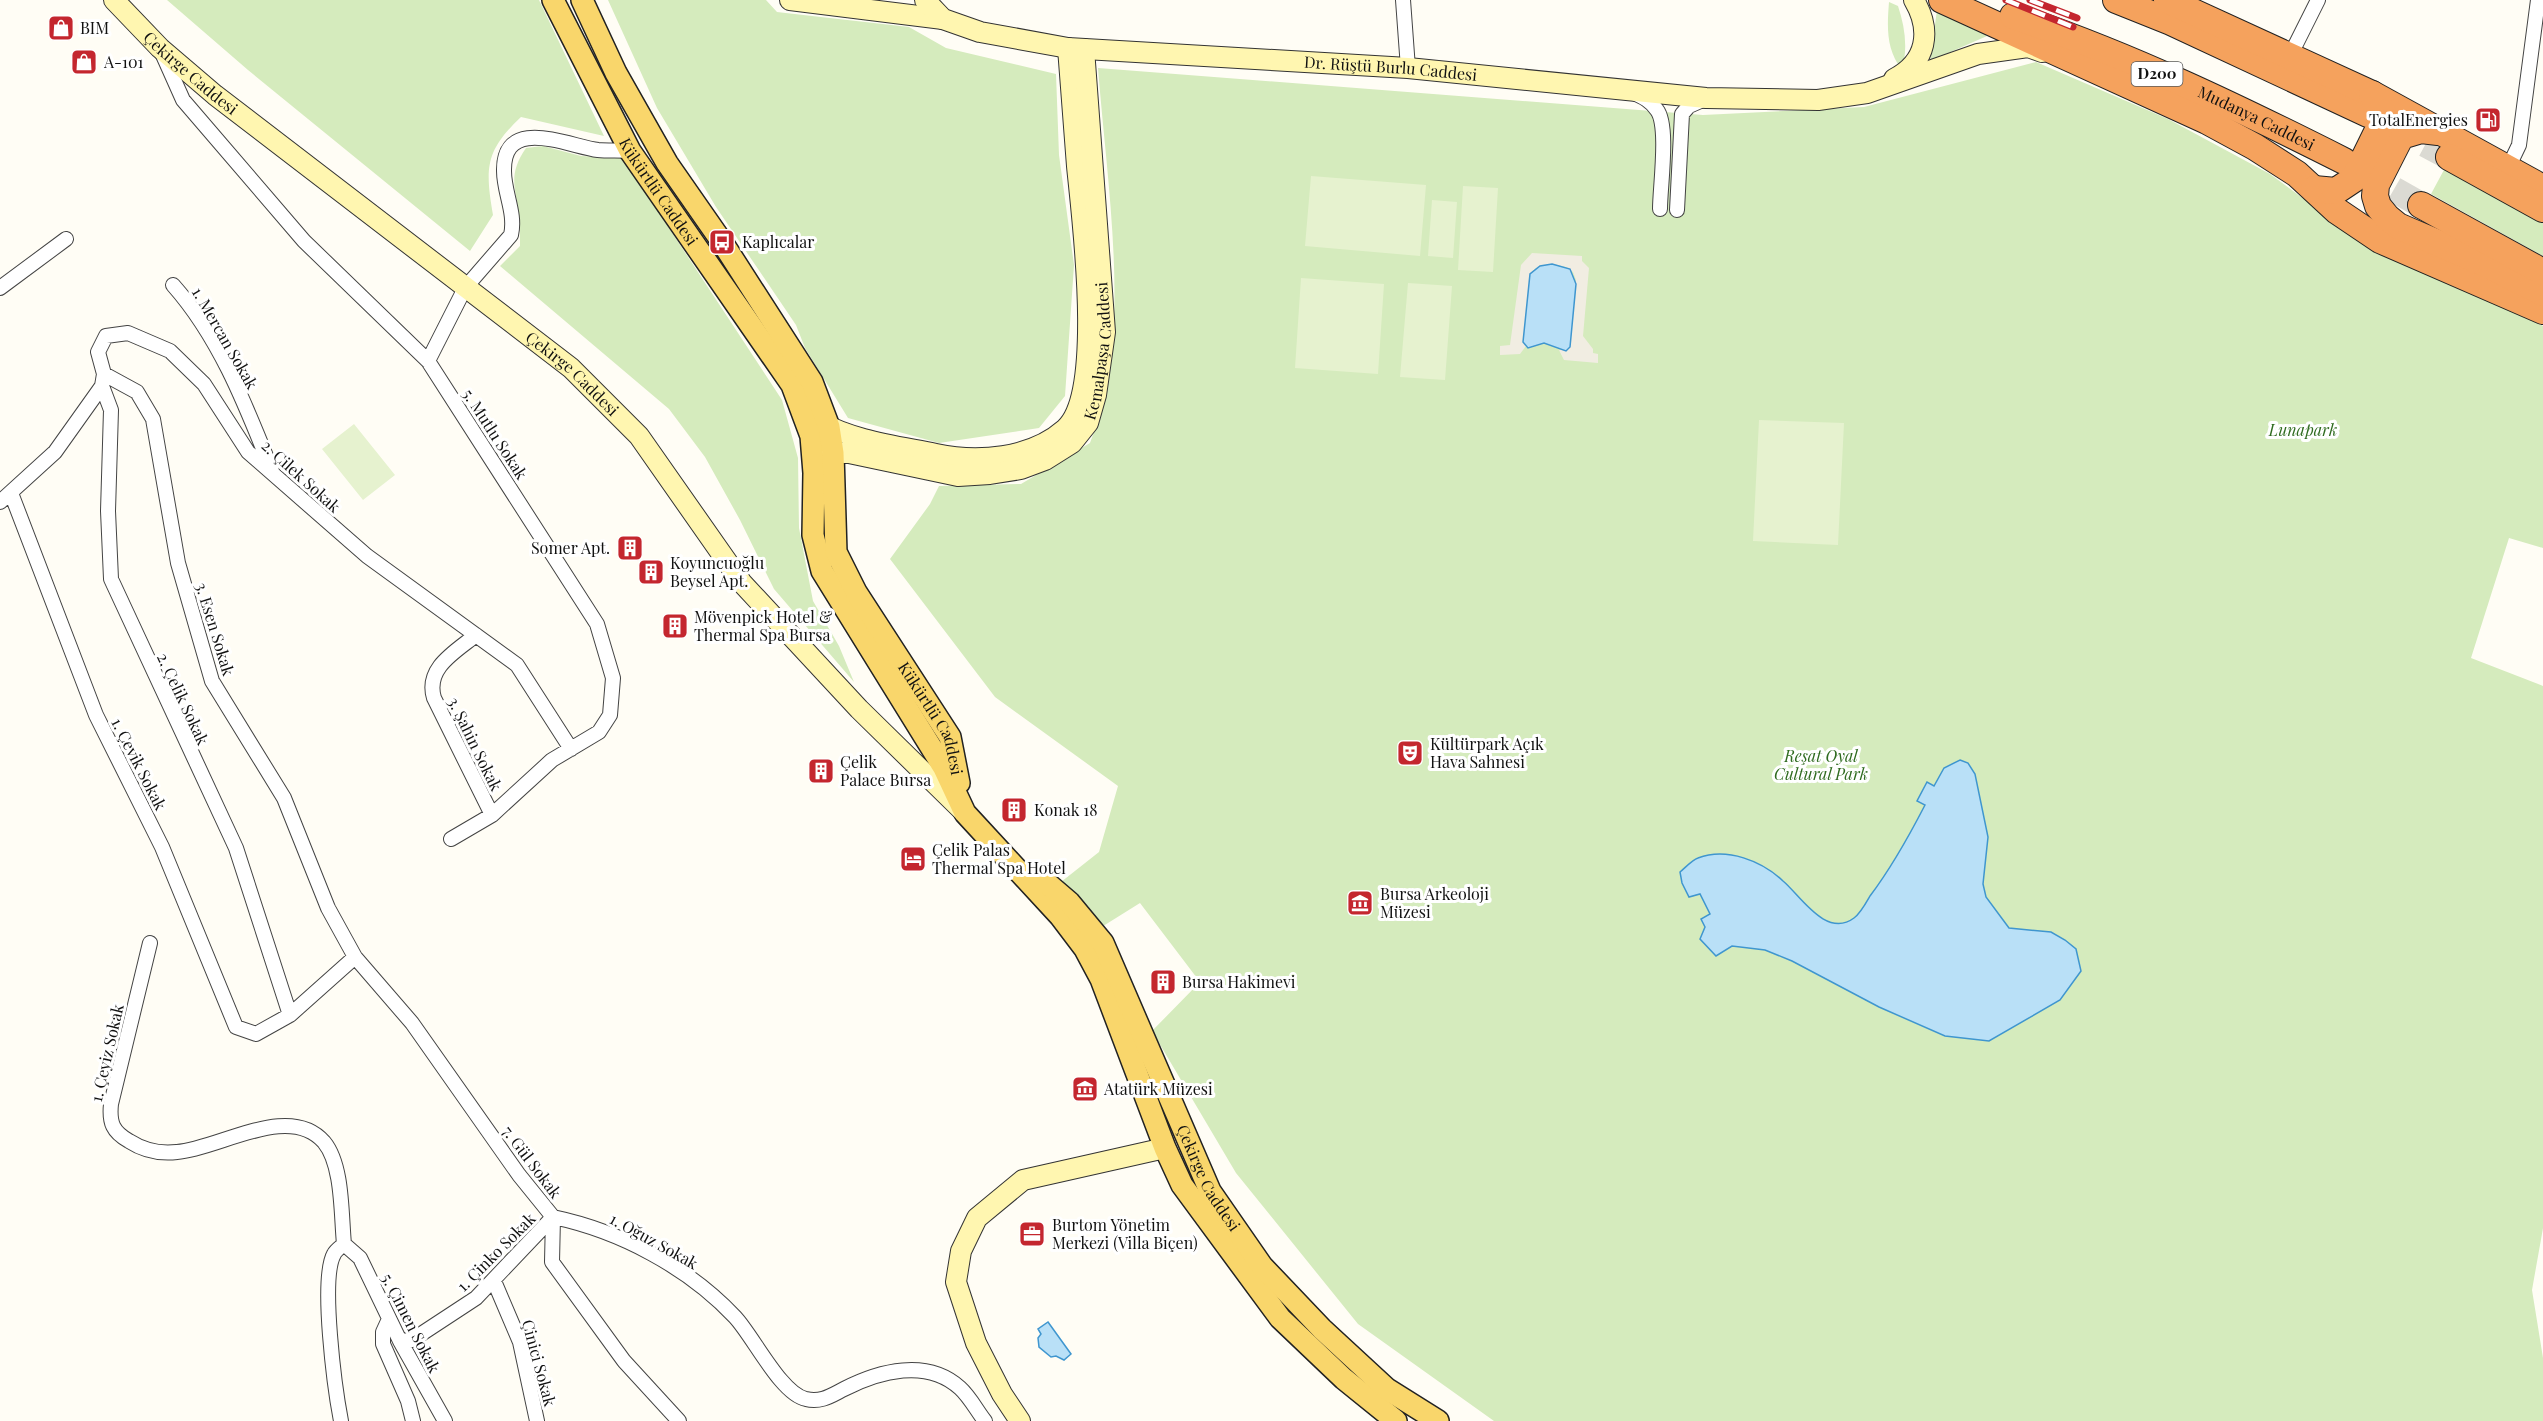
<svg xmlns="http://www.w3.org/2000/svg" width="2543" height="1421" viewBox="0 0 2543 1421" font-family="'Playfair Display',serif">
	<style>
		.green { fill: #d5ebbd }
		.pitch { fill: #e6f2cf }
		.plaza { fill: #f1ede2 }
		.water { fill: #b9e0f7; stroke: #3f96cf; stroke-width: 1.5 }
		.lines { fill: none; stroke-linecap: round; stroke-linejoin: round }
		.highway-tunnel { stroke: #dbdad3; stroke-width: 26; stroke-dasharray: 26 13; stroke-linecap: butt }
		.street-casing { stroke: #444; stroke-width: 16 }
		.secondary-casing { stroke: #333; stroke-width: 22 }
		.primary-casing { stroke: #222; stroke-width: 24 }
		.highway-casing { stroke: #222; stroke-width: 28 }
		.street { stroke: #fff; stroke-width: 14 }
		.secondary { stroke: #fff6b0; stroke-width: 20 }
		.primary { stroke: #f9d66b; stroke-width: 21 }
		.highway { stroke: #f5a25d; stroke-width: 26 }
		.rail-casing { stroke: #c4262e; stroke-width: 7 }
		.rail { stroke: #fff; stroke-width: 4.5; stroke-dasharray: 14; stroke-linecap: butt }
		.labels { text-anchor: middle; stroke-width: 6; stroke-linejoin: round; paint-order: stroke }
		.shield { fill: #fff; stroke: #585858; stroke-width: 1.5 }
		.shield-label { font-size: 15px; font-weight: bold; fill: #111 }
		.poi-label { font-size: 16px; fill: #111; stroke: #fff; text-anchor: start }
		.street-label { font-size: 16px; fill: #111; stroke: #fff }
		.park-label { font-size: 16px; font-style: italic; fill: #2f6b1f; stroke: #fff }
	</style>
	<rect width="100%" height="100%" fill="#fffdf5"/>
	<path class="green" d="M 167,0 L 539,0 L 604,136 L 521,117 C 485,151 485,168 493,215 L 470,251 L 248,70 Z
		M 608,0 L 766,0 L 777,12 L 909,27 L 946,48 L 1056,74 L 1059,155 L 1074,265 L 1065,396 L 1039,428 L 939,443 L 848,418 L 805,348 L 796,325 L 716,207 L 657,108 Z
		M 1889,2 L 1898,6 C 1905,27 1908,48 1902,70 C 1886,49 1887,28 1889,2 Z
		M 1937,10 L 1987,36 L 1930,61 Z
		M 2036,62 L 2168,119 L 2270,174 L 2362,242 L 2543,326 L 2543,548 L 2509,538 L 2471,658 L 2543,686 L 2543,1228 L 2532,1290 L 2543,1358 L 2543,1421 L 1494,1421 L 1358,1324 L 1236,1173 L 1152,1031 L 1200,982 L 1140,903 L 1100,928 L 1061,882 L 1099,852 L 1118,786 L 995,697 L 890,559 L 930,504 L 939,486 L 1021,484 L 1090,443 C 1096,426 1104,409 1107,391 C 1125,288 1106,172 1098,68 L 1703,115 L 1864,107 Z
		M 543,146 L 581,156 L 623,158 L 782,400 L 798,458 L 799,528 L 813,601 L 839,646 L 854,682 L 774,589 L 740,520 L 705,457 L 669,409 L 500,266 L 520,246 C 520,236 520,226 519,217 C 516,187 507,176 526,148 Z
		M 2445,168 L 2543,222 L 2543,256 L 2431,194 Z"/>
	<path class="pitch" d="M 1311,176 L 1426,185 L 1420,256 L 1305,246 Z
		M 1463,186 L 1498,188 L 1493,272 L 1458,270 Z
		M 1432,200 L 1457,202 L 1453,258 L 1428,256 Z
		M 1301,278 L 1384,284 L 1378,374 L 1295,368 Z
		M 1408,283 L 1452,286 L 1445,380 L 1400,377 Z
		M 1759,420 L 1844,423 L 1838,545 L 1753,541 Z
		M 354,424 L 395,475 L 363,500 L 322,449 Z"/>
	<path class="plaza" d="M 1532,253 L 1582,256 L 1582,261 L 1589,268 L 1583,336 L 1593,349 L 1593,353 L 1598,354 L 1598,363 L 1564,360 L 1559,350 L 1565,350 L 1576,280 L 1573,272 L 1566,267 L 1552,264 L 1536,268 L 1530,274 L 1523,341 L 1526,346 L 1520,354 L 1500,355 L 1500,346 L 1510,345 L 1521,265 Z"/>
	<path class="water" d="M 1552,264 L 1570,269 L 1576,284 L 1570,347 L 1566,351 L 1544,343 L 1528,348 L 1523,342 L 1530,274 L 1540,266 Z
		M 1960,760 L 1968,763 L 1975,774 L 1988,837 L 1983,884 L 1986,897 L 2009,928 L 2051,932 L 2065,940 L 2076,949 L 2081,971 L 2060,1000 L 1989,1041 L 1945,1036 L 1879,1007 L 1792,961 L 1765,950 L 1732,946 L 1716,956 L 1700,939 L 1705,927 L 1701,919 L 1710,914 L 1700,894 L 1689,897 L 1682,883 L 1680,872 C 1685,868 1692,860 1698,858 C 1727,847 1762,861 1783,881 C 1800,895 1826,939 1854,918 C 1860,914 1866,903 1870,896 C 1892,867 1908,838 1925,805 L 1917,801 L 1927,782 L 1934,786 L 1944,768 Z
		M 1048,1322 L 1071,1354 L 1064,1360 L 1056,1356 L 1051,1357 L 1039,1347 L 1038,1338 L 1041,1334 L 1038,1329 Z"/>
	<g class="lines">
		<path class="highway-tunnel" d="M 2391,126 L 2449,157
			M 2360,170 L 2421,205"/>
		<defs>
			<path id="street" d="M 1403,0 L 1408,68
				M 162,53 L 183,100 L 304,241 L 428,361 L 597,624 L 613,678 L 610,715 L 599,732 L 552,760 L 492,815 L 451,839
				M 2290,56 L 2318,0
				M 1634,93 C 1643,97 1651,101 1657,110 C 1669,126 1660,187 1660,209
				M 2508,168 L 2519,145 L 2538,0
				M 1677,210 L 1682,114 L 1689,106 L 1705,99
				M 173,285 C 220,338 246,406 272,471
				M 0,288 L 66,239
				M 428,361 L 465,288 L 511,235 C 516,213 504,193 504,171 C 503,115 568,146 598,150 C 608,151 620,150 630,151
				M 104,374 L 137,392 L 153,419 L 178,563 L 212,681 L 284,798 L 328,908 L 355,957 L 412,1023 L 519,1175 L 553,1217 L 552,1262 L 624,1361 L 679,1421
				M 102,386 L 111,410 L 108,511 L 111,579 L 236,848 L 290,1015
				M 11,493 L 96,715 L 162,847 L 236,1027 L 256,1034 L 290,1015 L 355,957
				M 0,502 L 55,452 L 102,386 L 104,374 L 98,352 L 106,336 L 128,333 L 170,351 L 204,384 L 248,452 L 367,556 L 517,665 L 571,749
				M 476,635 C 455,652 425,668 434,698 L 492,815
				M 150,943 L 111,1104 C 109,1123 113,1132 129,1141 C 143,1150 160,1154 177,1152 C 219,1149 289,1102 324,1142 C 343,1165 341,1214 344,1244
				M 344,1244 L 360,1258 L 400,1341 L 445,1421
				M 494,1281 L 520,1342 L 537,1421
				M 389,1319 L 383,1332 L 383,1344 L 408,1401 L 413,1421
				M 400,1341 L 412,1340 L 476,1298 L 553,1217 C 620,1231 688,1267 735,1317 C 753,1336 781,1394 806,1399 C 821,1403 832,1395 844,1389 C 879,1371 927,1358 960,1388 C 970,1397 977,1411 985,1421
				M 341,1421 C 335,1390 320,1279 334,1254 C 336,1250 341,1247 344,1244"/>
			<g id="secondary">
				<path id="s1" d="M 114,0 L 160,48 L 215,95 L 571,368 L 639,436 L 742,583 L 859,709 L 962,810"/>
				<path d="M 790,0 L 943,19"/>
				<path id="s2" d="M 925,0 L 943,19 L 980,32 L 1068,48 L 1408,68 L 1706,98 L 1818,100 L 1867,93 L 1978,54 L 2028,47 L 2042,52"/>
				<path d="M 1894,79 C 1927,62 1932,31 1914,0"/>
				<path d="M 818,421 C 853,441 897,446 936,454 C 977,463 1031,459 1065,429 C 1105,393 1082,218 1077,166 C 1074,126 1071,87 1068,48"/>
				<path id="s3" d="M 821,463 L 833,453 L 849,453 L 958,476 L 990,474 L 1021,469 L 1045,460 L 1072,443 L 1088,423 L 1096,395 L 1105,332 L 1084,49"/>
				<path d="M 1020,1421 L 1002,1394 L 976,1343 L 956,1282 L 961,1251 L 977,1218 L 1023,1180 L 1165,1148"/>
			</g>
			<g id="primary">
				<path id="s4" d="M 553,0 L 630,151 L 792,385 L 811,436 L 814,473 L 813,535 L 822,571 L 944,768 L 965,813 L 1060,916 L 1085,949 L 1101,979 L 1165,1148 L 1182,1185 L 1280,1318 L 1344,1379 L 1396,1421"/>
				<path id="s5" d="M 582,0 L 616,73 L 667,163 L 722,242 L 812,382 L 829,427 L 833,453 L 836,552 L 856,592 L 950,737 L 959,783"/>
				<path id="s6" d="M 1034,872 L 1069,902 L 1103,943 L 1210,1191 L 1262,1266 L 1322,1329 L 1387,1389 L 1438,1421"/>
			</g>
			<g id="highway">
				<path d="M 1942,0 L 2207,121 L 2255,147 L 2297,174 L 2337,211 L 2380,240 L 2543,311"/>
				<path d="M 2116,0 L 2171,22 L 2368,114"/>
				<path d="M 2167,0 L 2372,94 L 2543,188"/>
				<path id="s7" d="M 2013,16 C 2127,54 2237,107 2344,161"/>
				<path d="M 2438,132 L 2421,130 L 2401,136 L 2376,185 L 2375,196 L 2378,206 L 2387,217 L 2398,226 L 2484,263 L 2543,293"/>
				<path d="M 2449,157 L 2543,209"/>
				<path d="M 2314,189 L 2336,191 L 2354,179 L 2384,118 L 2383,111 L 2372,94"/>
				<path d="M 2421,205 L 2543,272"/>
			</g>
		</defs>
		<use href="#street" class="street-casing"/>
		<use href="#secondary" class="secondary-casing"/>
		<use href="#primary" class="primary-casing"/>
		<use href="#highway" class="highway-casing"/>
		<use href="#street" class="street"/>
		<use href="#secondary" class="secondary"/>
		<use href="#primary" class="primary"/>
		<use href="#highway" class="highway"/>
		<defs>
			<path id="rail" d="M 2006,0 L 2073,27
				M 2030,0 L 2077,18"/>
		</defs>
		<use href="#rail" class="rail-casing"/>
		<use href="#rail" class="rail"/>
	</g>
	<defs>
		<symbol id="shop-square" viewBox="-11 -11 22 22"><rect x="-9" y="-9" width="18" height="18" rx="4" fill="#c4262e" stroke="#fff"/><path d="M-5-2.5h2.3a2.7 3.5 0 0 1 5.4 0H5L5.5 6h-11ZM-1.5-2.5h3a1.5 2.3 0 0 0-3 0Z" fill="#fff"/></symbol>
		<symbol id="fuel-square" viewBox="-11 -11 22 22"><rect x="-9" y="-9" width="18" height="18" rx="4" fill="#c4262e" stroke="#fff"/><path d="M-5.5-6h7V0h2V4h1.3V-2.5L3-4.5l.8-.8L6-3V5H2.5V1h-1V6h-7ZM-4.2-4.7v3.2H.2V-4.7Z" fill="#fff"/></symbol>
		<symbol id="bus-square" viewBox="-11 -11 22 22"><rect x="-9" y="-9" width="18" height="18" rx="4" fill="#c4262e" stroke="#fff"/><path d="M-5-6H5V4H4V6H2V4H-2V6H-4V4H-5ZM-3.5-4V0h7V-4ZM-3.5 1.2v1.5H-2V1.2ZM2 1.2v1.5H3.5V1.2Z" fill="#fff"/></symbol>
		<symbol id="building-square" viewBox="-11 -11 22 22"><rect x="-9" y="-9" width="18" height="18" rx="4" fill="#c4262e" stroke="#fff"/><path d="M-4-6H4V6H1V3H-1V6H-4ZM-2.5-4.3h1.7v1.8h-1.7ZM.8-4.3h1.7v1.8H.8ZM-2.5-1h1.7V.8h-1.7ZM.8-1h1.7V.8H.8Z" fill="#fff"/></symbol>
		<symbol id="theatre-square" viewBox="-11 -11 22 22"><rect x="-9" y="-9" width="18" height="18" rx="4" fill="#c4262e" stroke="#fff"/><path d="M-5-5.5Q0-4 5-5.5V0Q5 5 0 6Q-5 5-5 0ZM-3.3-2.5H-1v1.5H-3.3ZM1-2.5H3.3v1.5H1ZM-2.8 1Q0 5.5 2.8 1Z" fill="#fff"/></symbol>
		<symbol id="hotel-square" viewBox="-11 -11 22 22"><rect x="-9" y="-9" width="18" height="18" rx="4" fill="#c4262e" stroke="#fff"/><path d="M-6-4.5h1.5V1H6V5H4.5V3h-9V5H-6ZM-4 0a1.8 1.8 0 1 1 3.6 0ZM.5 0V-2.5h3Q6-2.5 6 0Z" fill="#fff"/></symbol>
		<symbol id="museum-square" viewBox="-11 -11 22 22"><rect x="-9" y="-9" width="18" height="18" rx="4" fill="#c4262e" stroke="#fff"/><path d="M0-6L6-3V-2H-6V-3ZM-5-1h2V3h-2ZM-1-1h2V3h-2ZM3-1h2V3H3ZM-6 4H6V6H-6Z" fill="#fff"/></symbol>
		<symbol id="office-square" viewBox="-11 -11 22 22"><rect x="-9" y="-9" width="18" height="18" rx="4" fill="#c4262e" stroke="#fff"/><path d="M-6-3h4V-5.5h4V-3h4V5H-6ZM-1-4.5V-3h2v-1.5ZM-6 0V1H6V0Z" fill="#fff"/></symbol>
	</defs>
	<g fill-rule="evenodd">
		<use href="#shop-square" x="46" y="13" width="30" height="30"/>
		<use href="#shop-square" x="69" y="47" width="30" height="30"/>
		<use href="#fuel-square" x="2473" y="105" width="30" height="30"/>
		<use href="#bus-square" x="707" y="227" width="30" height="30"/>
		<use href="#building-square" x="615" y="533" width="30" height="30"/>
		<use href="#building-square" x="636" y="557" width="30" height="30"/>
		<use href="#building-square" x="660" y="611" width="30" height="30"/>
		<use href="#theatre-square" x="1395" y="738" width="30" height="30"/>
		<use href="#building-square" x="806" y="756" width="30" height="30"/>
		<use href="#building-square" x="999" y="795" width="30" height="30"/>
		<use href="#hotel-square" x="898" y="844" width="30" height="30"/>
		<use href="#museum-square" x="1345" y="888" width="30" height="30"/>
		<use href="#building-square" x="1148" y="967" width="30" height="30"/>
		<use href="#museum-square" x="1070" y="1074" width="30" height="30"/>
		<use href="#office-square" x="1017" y="1219" width="30" height="30"/>
	</g>
	<g class="labels">
		<rect class="shield" x="2131.5" y="62" width="51" height="24" rx="4.5"/>
		<g class="shield-label">
			<text x="2157" y="79">D200</text>
		</g>
		<g class="poi-label">
			<text x="80" y="34">BIM</text>
			<text x="104" y="68">A-101</text>
			<text x="2468" y="126" text-anchor="end">TotalEnergies</text>
			<text x="742" y="248">Kaplıcalar</text>
			<text x="610" y="554" text-anchor="end">Somer Apt.</text>
			<text x="670" y="569">Koyuncuoğlu<tspan x="670" dy="18">Beysel Apt.</tspan></text>
			<text x="694" y="623">Mövenpick Hotel &amp;<tspan x="694" dy="18">Thermal Spa Bursa</tspan></text>
			<text x="1430" y="750">Kültürpark Açık<tspan x="1430" dy="18">Hava Sahnesi</tspan></text>
			<text x="840" y="768">Çelik<tspan x="840" dy="18">Palace Bursa</tspan></text>
			<text x="1034" y="816">Konak 18</text>
			<text x="932" y="856">Çelik Palas<tspan x="932" dy="18">Thermal Spa Hotel</tspan></text>
			<text x="1380" y="900">Bursa Arkeoloji<tspan x="1380" dy="18">Müzesi</tspan></text>
			<text x="1182" y="988">Bursa Hakimevi</text>
			<text x="1104" y="1095">Atatürk Müzesi</text>
			<text x="1052" y="1231">Burtom Yönetim<tspan x="1052" dy="18">Merkezi (Villa Biçen)</tspan></text>
		</g>
		<g class="street-label">
			<text dy="6" stroke="none"><textPath href="#s2" startOffset="478">Dr. Rüştü Burlu Caddesi</textPath></text>
			<text dy="6" stroke="none"><textPath href="#s1" startOffset="106">Çekirge Caddesi</textPath></text>
			<text dy="6" stroke="none"><textPath href="#s7" startOffset="264">Mudanya Caddesi</textPath></text>
			<text dy="6" stroke="none"><textPath href="#s4" startOffset="219">Kükürtlü Caddesi</textPath></text>
			<text transform="translate(225 338) rotate(60)" y="6">1. Mercan Sokak</text>
			<text dy="6" stroke="none"><textPath href="#s3" startOffset="363">Kemalpaşa Caddesi</textPath></text>
			<text dy="6" stroke="none"><textPath href="#s1" startOffset="592">Çekirge Caddesi</textPath></text>
			<text transform="translate(495 434) rotate(57)" y="6">5. Mutlu Sokak</text>
			<text transform="translate(301 476) rotate(42)" y="6">2. Çilek Sokak</text>
			<text transform="translate(215 629) rotate(73)" y="6">3. Esen Sokak</text>
			<text transform="translate(183 699) rotate(65)" y="6">2. Çelik Sokak</text>
			<text dy="6" stroke="none"><textPath href="#s5" startOffset="813">Kükürtlü Caddesi</textPath></text>
			<text transform="translate(475 744) rotate(64)" y="6">3. Şahin Sokak</text>
			<text transform="translate(139 764) rotate(63)" y="6">1. Çevik Sokak</text>
			<text transform="translate(107 1053) rotate(-77)" y="6">1. Çeyiz Sokak</text>
			<text transform="translate(532 1162) rotate(53)" y="6">7. Gül Sokak</text>
			<text dy="6" stroke="none"><textPath href="#s6" startOffset="357">Çekirge Caddesi</textPath></text>
			<text transform="translate(654 1241) rotate(29)" y="6">1. Oğuz Sokak</text>
			<text transform="translate(496 1252) rotate(-45)" y="6">1. Çinko Sokak</text>
			<text transform="translate(411 1323) rotate(63)" y="6">5. Çimen Sokak</text>
			<text transform="translate(539 1363) rotate(75)" y="6">Çinici Sokak</text>
		</g>
		<g class="park-label">
			<text x="2303" y="436">Lunapark</text>
			<text x="1821" y="762">Reşat Oyal<tspan x="1821" dy="18">Cultural Park</tspan></text>
		</g>
	</g>
</svg>
